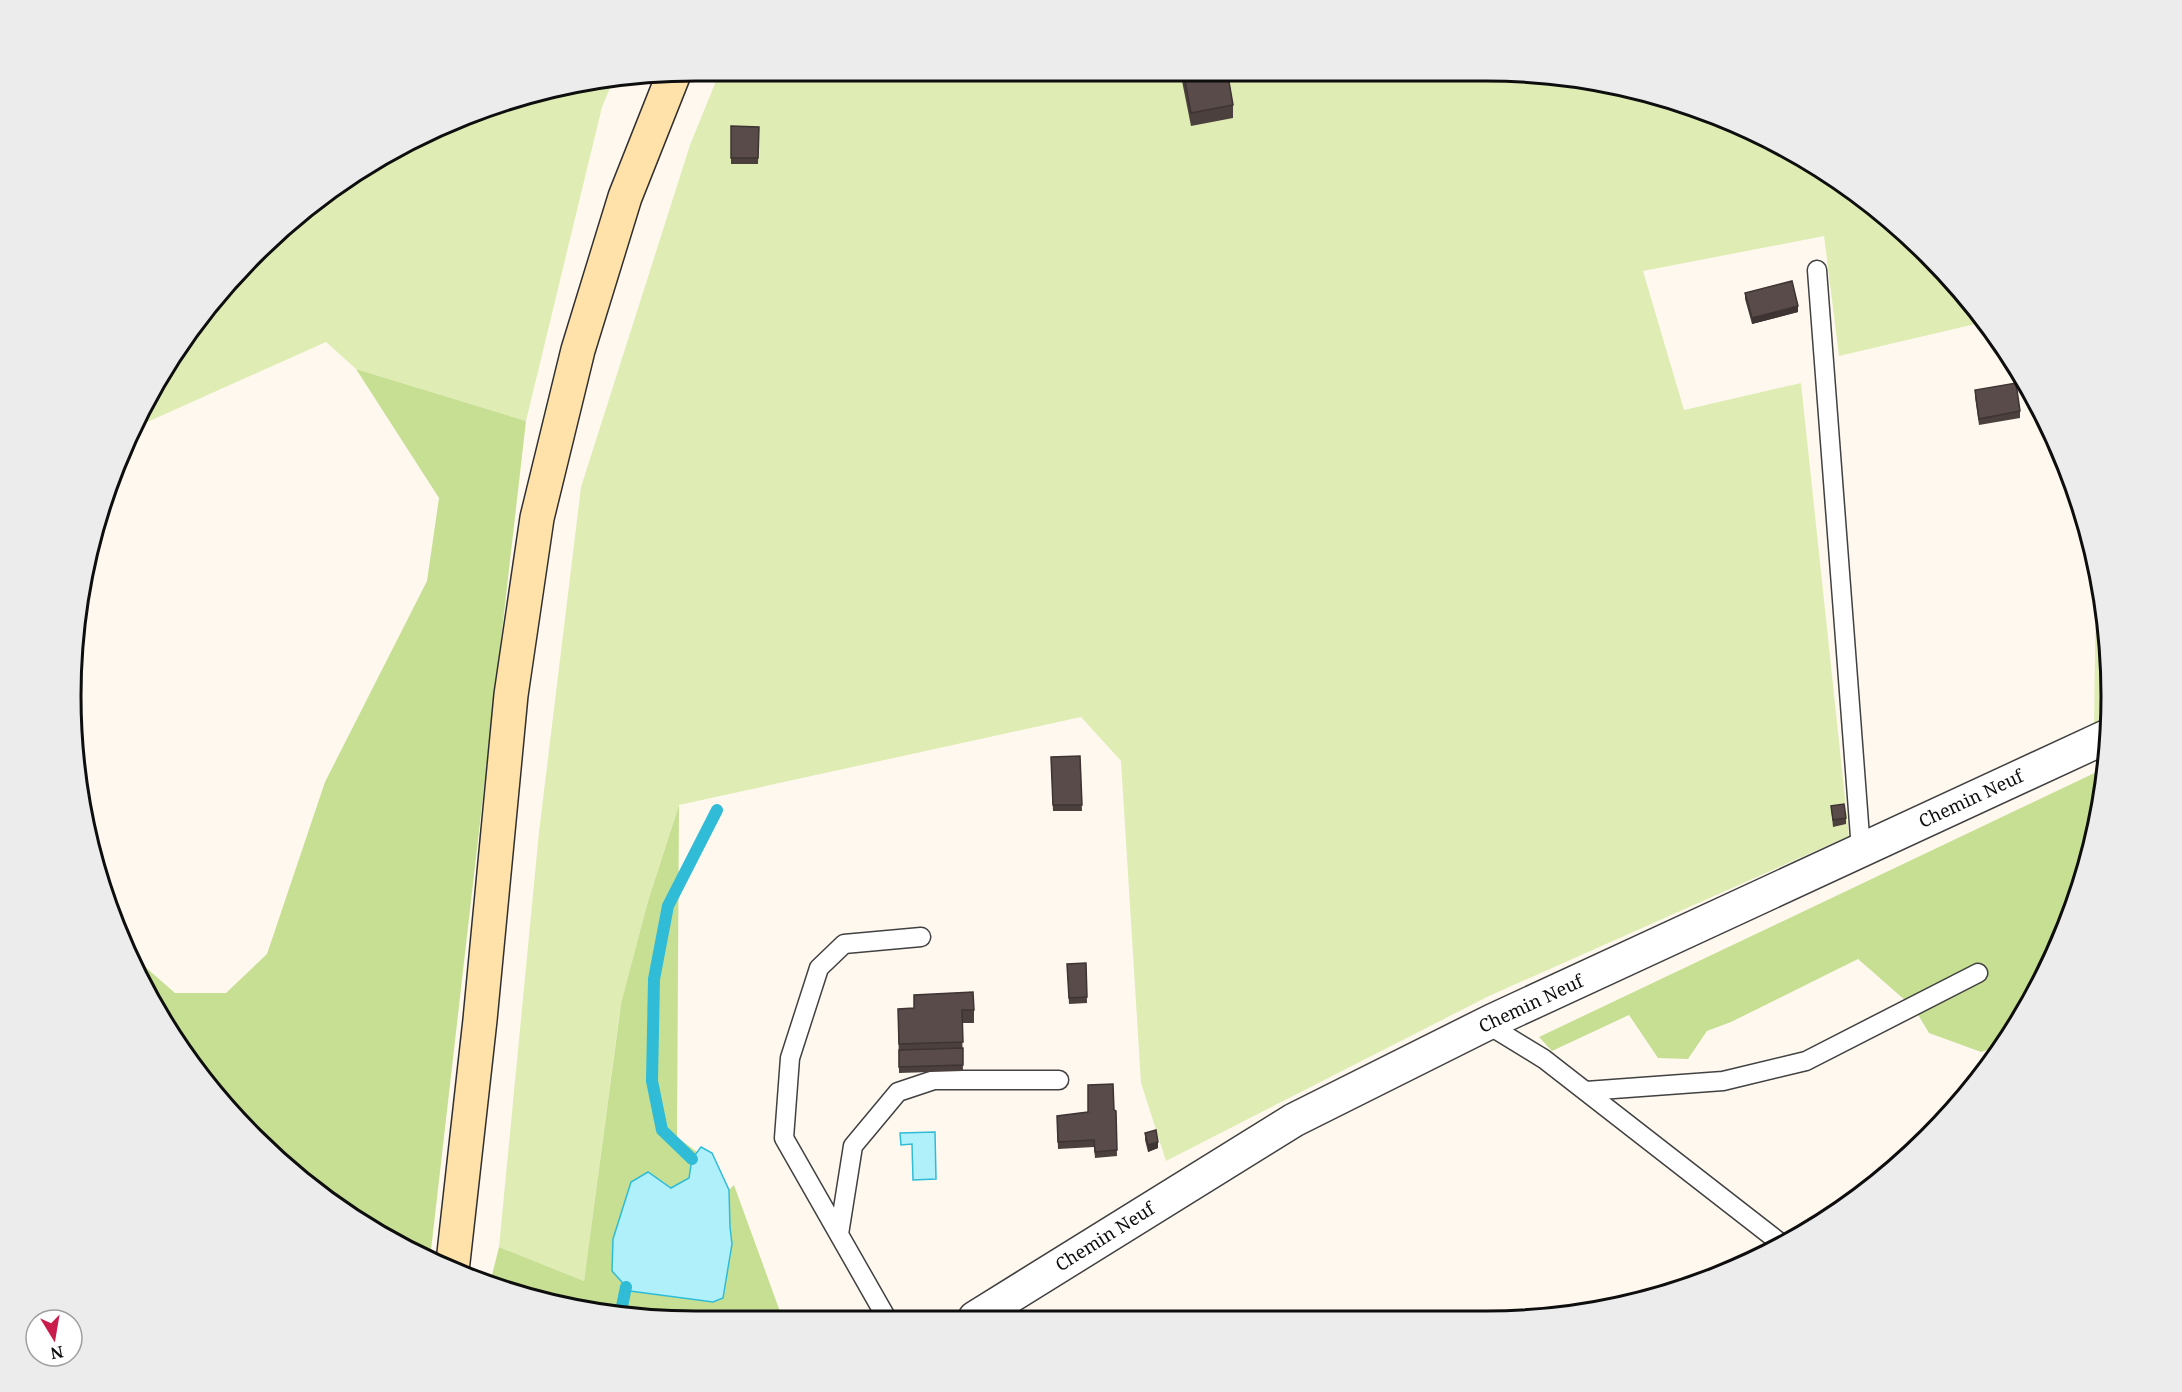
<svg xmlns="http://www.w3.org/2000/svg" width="2182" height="1392" viewBox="0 0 2182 1392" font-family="'Noto Serif',serif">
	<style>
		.green { fill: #dfedb5 }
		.forest { fill: #c7df93 }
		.water { fill: #aff0fb; stroke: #30bcd7; stroke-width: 1.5 }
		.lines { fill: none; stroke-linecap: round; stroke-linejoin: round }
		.stream { stroke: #30bcd7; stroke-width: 12 }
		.service-casing { stroke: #414141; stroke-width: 21 }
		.minor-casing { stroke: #414141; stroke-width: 36 }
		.secondary-casing { stroke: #303030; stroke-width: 36 }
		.service { stroke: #fff; stroke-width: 18 }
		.minor { stroke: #fff; stroke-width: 33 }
		.secondary { stroke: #ffe1aa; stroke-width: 33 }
		.wall { fill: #4c403f }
		.shaded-wall { fill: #3e3433 }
		.building { fill: #584b49; stroke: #3e3433; stroke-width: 1.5 }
		.labels { text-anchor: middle; stroke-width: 6; stroke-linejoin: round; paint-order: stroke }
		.street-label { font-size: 18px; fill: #0e0e0e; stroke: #fff }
		.rim { fill: none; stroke: #0e0e0e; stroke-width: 3 }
	</style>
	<rect width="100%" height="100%" fill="#fff8ef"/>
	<path class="green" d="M 615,76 L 602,107 L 526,421 L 356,369 L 326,342 L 134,428 L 154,384 L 200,315 L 254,253 L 348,176 L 495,104 Z
		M 718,76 L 1567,76 L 1726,118 L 1867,200 L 1956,284 L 1984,322 L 1839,356 L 1824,236 L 1643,271 L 1684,410 L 1801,383 L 1849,836 L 1489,996 L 1166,1161 L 1141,1083 L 1121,761 L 1081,717 L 679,805 L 648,901 L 620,1010 L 584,1281 L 499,1247 L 539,832 L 581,487 L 690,145 Z
		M 2096,571 L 2106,615 L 2110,719 L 2094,726 Z"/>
	<path class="forest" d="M 356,369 L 526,421 L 430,1259 L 315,1192 L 226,1109 L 176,1044 L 135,972 L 127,951 L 175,993 L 226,993 L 267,954 L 325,782 L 427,581 L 439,498 Z
		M 2105,768 L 2090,858 L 2047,973 L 2002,1045 L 1981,1052 L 1929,1033 L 1914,1008 L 1858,959 L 1731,1022 L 1707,1031 L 1688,1059 L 1658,1058 L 1629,1015 L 1552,1051 L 1539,1037 Z
		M 679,805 L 677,1137 L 697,1152 L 692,1159 L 689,1178 L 671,1188 L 659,1178 L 732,1244 L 730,1227 L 729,1190 L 734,1185 L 782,1317 L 615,1316 L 490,1283 L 499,1247 L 584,1281 L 621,1004 L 648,901 Z"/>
	<path class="water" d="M 935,1132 L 936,1179 L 913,1180 L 912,1144 L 901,1145 L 900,1133 Z
		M 701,1147 L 712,1153 L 729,1190 L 730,1227 L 732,1244 L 723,1298 L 713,1302 L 630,1291 L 612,1271 L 613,1239 L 631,1182 L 648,1172 L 671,1188 L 689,1178 L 692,1159 Z"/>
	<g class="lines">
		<path class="stream" d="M 692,1159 L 662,1130 L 652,1081 L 654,979 L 668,906 L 717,810
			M 620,1316 L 626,1287"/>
		<defs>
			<path id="service" d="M 1817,270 L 1861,850
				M 1487,1024 L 1544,1059 L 1783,1245
				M 1586,1091 L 1723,1081 L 1806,1061 L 1978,973
				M 839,1234 L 853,1146 L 898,1092 L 934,1080 L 1059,1080
				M 886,1317 L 784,1138 L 790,1058 L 819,968 L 844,944 L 921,937"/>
			<path id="minor" d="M 975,1318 L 1294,1120 L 1492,1021 L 2110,735"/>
			<path id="secondary" d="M 452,1271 L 480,1020 L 511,695 L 537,518 L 578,350 L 625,197 L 673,76"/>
		</defs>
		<use href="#service" class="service-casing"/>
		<use href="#minor" class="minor-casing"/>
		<use href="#secondary" class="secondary-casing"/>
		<use href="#service" class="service"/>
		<use href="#minor" class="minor"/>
		<use href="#secondary" class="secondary"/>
	</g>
	<path class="wall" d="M 1181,76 L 1228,76 L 1233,105 L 1233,118 L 1191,126 Z
		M 759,127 L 758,164 L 731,164 L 731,158 Z
		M 1745,293 L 1798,312 L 1752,324 L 1745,299 Z
		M 1975,390 L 2020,411 L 2020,418 L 1979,425 L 1975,397 Z
		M 1080,756 L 1082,811 L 1053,811 L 1051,757 Z
		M 1831,806 L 1846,818 L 1846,824 L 1833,827 Z
		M 1086,963 L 1087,1003 L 1069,1004 L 1067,964 Z
		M 898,1009 L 974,1010 L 974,1023 L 962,1023 L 963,1071 L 899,1073 Z
		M 1116,1111 L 1117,1156 L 1095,1158 L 1094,1147 L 1058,1149 L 1057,1116 L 1088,1112 Z
		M 1145,1133 L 1158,1148 L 1148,1152 L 1145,1140 Z"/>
	<path class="shaded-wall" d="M 1798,306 L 1798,312 L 1752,324 L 1752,318 Z
		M 1158,1142 L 1158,1148 L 1148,1152 L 1148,1145 Z"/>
	<path class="building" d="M 1184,76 L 1228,76 L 1233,105 L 1191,113 Z
		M 731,126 L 759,127 L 758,158 L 731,158 Z
		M 1792,281 L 1798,306 L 1752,318 L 1745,293 Z
		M 2016,383 L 2020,411 L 1979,419 L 1975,390 Z
		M 1080,756 L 1082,805 L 1053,805 L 1051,757 Z
		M 1844,804 L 1846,818 L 1833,820 L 1831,806 Z
		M 1086,963 L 1087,997 L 1069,998 L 1067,964 Z
		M 973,992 L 974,1010 L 962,1010 L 963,1042 L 899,1044 L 898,1009 L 914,1008 L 914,995 Z
		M 963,1048 L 963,1065 L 899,1067 L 899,1050 Z
		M 1113,1084 L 1114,1110 L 1116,1111 L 1117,1150 L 1095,1152 L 1094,1140 L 1058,1142 L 1057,1116 L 1088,1112 L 1088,1085 Z
		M 1156,1130 L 1158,1142 L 1148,1145 L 1145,1133 Z"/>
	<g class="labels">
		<g class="street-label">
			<text transform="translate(1971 799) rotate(-25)" y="6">Chemin Neuf</text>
			<text transform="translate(1531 1004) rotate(-25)" y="6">Chemin Neuf</text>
			<text transform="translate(1105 1237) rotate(-32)" y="6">Chemin Neuf</text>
		</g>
	</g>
	<path d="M0 0H2182V1392H0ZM696 81H1486A615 615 0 0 1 2101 696V696A615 615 0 0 1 1486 1311H696A615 615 0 0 1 81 696V696A615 615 0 0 1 696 81Z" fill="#ececec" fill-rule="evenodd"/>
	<path class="rim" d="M696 81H1486A615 615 0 0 1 2101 696V696A615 615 0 0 1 1486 1311H696A615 615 0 0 1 81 696V696A615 615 0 0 1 696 81Z"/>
	<g transform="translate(54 1338) rotate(169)"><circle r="28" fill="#ffffff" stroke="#9f9f9f" stroke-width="1.5"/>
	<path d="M0-4.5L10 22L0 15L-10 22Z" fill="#c91b4c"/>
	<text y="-9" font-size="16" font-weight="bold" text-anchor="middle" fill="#0e0e0e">N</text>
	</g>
</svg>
